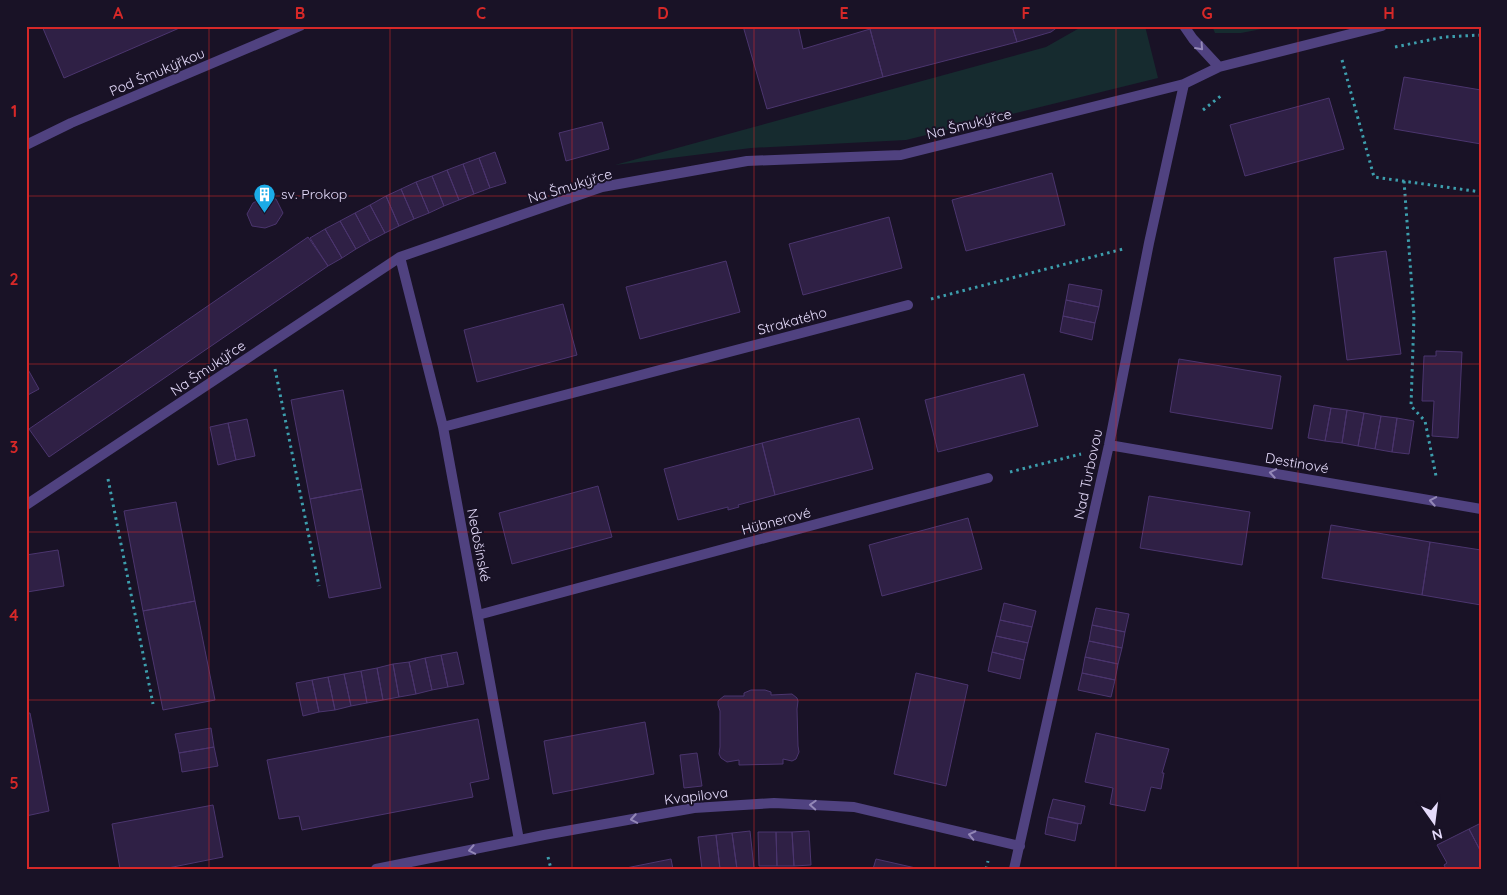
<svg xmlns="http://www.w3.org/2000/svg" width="1507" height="895" viewBox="0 0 1507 895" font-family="Quicksand,sans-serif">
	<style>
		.green { fill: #162b2f }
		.building { fill: #2f2045; stroke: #4b356e }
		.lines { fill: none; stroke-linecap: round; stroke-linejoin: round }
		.path { stroke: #3d9ead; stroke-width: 3; stroke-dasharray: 2.5 4; stroke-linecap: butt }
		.street { stroke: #504280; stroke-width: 10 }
		.oneway { stroke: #9387b7 }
		.grid { fill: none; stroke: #d62828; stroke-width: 1; stroke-opacity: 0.55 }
		.labels { text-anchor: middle; stroke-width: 4; stroke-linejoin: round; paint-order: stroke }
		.street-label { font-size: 14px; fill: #e5dbfb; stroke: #191226 }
		.poi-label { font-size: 14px; fill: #e5dbfb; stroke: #191226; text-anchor: start }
		.neatline { fill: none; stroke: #d62828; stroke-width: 2 }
		.grid-label { font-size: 16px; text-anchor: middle; font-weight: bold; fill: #d62828 }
	</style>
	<rect width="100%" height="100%" fill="#191226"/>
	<path class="green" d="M 1083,26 L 1145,26 L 1158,78 L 906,140 L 751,148 L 615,165 L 1046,47 Z
		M 1212,26 L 1277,26 L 1241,33 L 1215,33 Z"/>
	<path class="building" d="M 42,26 L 184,26 L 64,78 Z
		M 743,26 L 798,26 L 803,49 L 870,29 L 883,77 L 767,109 Z
		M 879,26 L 1012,26 L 1017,42 L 883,77 L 870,29 Z
		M 1012,26 L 1059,26 L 1051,32 L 1017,42 Z
		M 1404,77 L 1481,90 L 1481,144 L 1394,129 Z
		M 1329,98 L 1344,149 L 1245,176 L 1230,125 Z
		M 602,122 L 609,149 L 566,161 L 559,133 Z
		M 495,152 L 506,183 L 490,188 L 479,158 Z
		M 479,158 L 490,188 L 474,194 L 463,164 Z
		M 463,164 L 474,194 L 459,200 L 447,170 Z
		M 447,170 L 459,200 L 444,206 L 432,176 Z
		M 1052,173 L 1065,225 L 966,251 L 952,200 Z
		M 432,176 L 444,206 L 429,213 L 416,182 Z
		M 416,182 L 429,213 L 414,219 L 401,189 Z
		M 401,189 L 414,219 L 399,226 L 386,196 Z
		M 386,196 L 399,226 L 385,233 L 370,205 Z
		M 264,197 L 276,199 L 283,213 L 276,224 L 265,228 L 252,226 L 247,214 L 253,203 Z
		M 370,205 L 385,233 L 370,241 L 355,213 Z
		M 355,213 L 370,241 L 356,249 L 340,221 Z
		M 889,217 L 902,268 L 803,295 L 789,244 Z
		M 340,221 L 356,249 L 342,258 L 325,229 Z
		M 325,229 L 342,258 L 328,266 L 310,238 Z
		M 308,237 L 328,266 L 49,457 L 29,429 Z
		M 1386,251 L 1401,354 L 1347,360 L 1334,258 Z
		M 726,261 L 740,312 L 640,339 L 626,287 Z
		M 1069,284 L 1102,290 L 1099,307 L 1066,300 Z
		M 1066,300 L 1099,307 L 1095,323 L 1063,316 Z
		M 563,304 L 577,355 L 477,382 L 464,330 Z
		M 1063,316 L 1095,323 L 1092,340 L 1060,332 Z
		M 1436,351 L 1462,352 L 1458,438 L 1432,436 L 1434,401 L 1422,401 L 1424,356 L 1436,356 Z
		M 1179,359 L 1281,376 L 1272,429 L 1170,412 Z
		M 26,366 L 39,389 L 26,396 Z
		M 1024,374 L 1038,426 L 938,452 L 925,400 Z
		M 343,390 L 362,489 L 310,499 L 291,400 Z
		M 1314,405 L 1331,408 L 1325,441 L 1308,438 Z
		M 1331,408 L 1347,410 L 1342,443 L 1325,441 Z
		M 1347,410 L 1364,413 L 1358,446 L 1342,443 Z
		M 1364,413 L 1381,416 L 1375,449 L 1358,446 Z
		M 1381,416 L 1397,418 L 1392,452 L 1375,449 Z
		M 859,418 L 873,469 L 775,495 L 762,443 Z
		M 1397,418 L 1414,421 L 1409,454 L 1392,452 Z
		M 247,419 L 255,456 L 236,460 L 228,423 Z
		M 228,423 L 236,460 L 218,465 L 210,427 Z
		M 762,443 L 775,495 L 738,505 L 739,507 L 728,510 L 728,507 L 678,520 L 664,469 Z
		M 598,486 L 612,537 L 512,564 L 499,513 Z
		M 362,489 L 381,588 L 329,598 L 310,499 Z
		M 1149,496 L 1250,512 L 1242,565 L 1140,548 Z
		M 176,502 L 195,601 L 143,611 L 124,511 Z
		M 968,518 L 982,569 L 882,596 L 869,545 Z
		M 1331,525 L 1430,542 L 1422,595 L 1322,578 Z
		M 1430,542 L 1481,550 L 1481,605 L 1422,595 Z
		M 58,550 L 64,586 L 27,592 L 26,555 Z
		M 195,601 L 215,700 L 163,710 L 143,611 Z
		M 1004,603 L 1036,611 L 1032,627 L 1000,620 Z
		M 1096,608 L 1129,614 L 1125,632 L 1092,625 Z
		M 1000,620 L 1032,627 L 1028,643 L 996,636 Z
		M 1092,625 L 1125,632 L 1122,648 L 1089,641 Z
		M 996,636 L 1028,643 L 1024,660 L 992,652 Z
		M 1089,641 L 1122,648 L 1118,664 L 1085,657 Z
		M 457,652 L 464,684 L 448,687 L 441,655 Z
		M 992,652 L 1024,660 L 1020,679 L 988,671 Z
		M 441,655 L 448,687 L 432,690 L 425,658 Z
		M 1085,657 L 1118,664 L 1115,680 L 1082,673 Z
		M 425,658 L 432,690 L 416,694 L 409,662 Z
		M 409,662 L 416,694 L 399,697 L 393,664 Z
		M 393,664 L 399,697 L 383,700 L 377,668 Z
		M 377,668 L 383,700 L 367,703 L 361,671 Z
		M 361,671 L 367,703 L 351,706 L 344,674 Z
		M 916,673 L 968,685 L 946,786 L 894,774 Z
		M 1082,673 L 1115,680 L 1111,697 L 1078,690 Z
		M 344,674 L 351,706 L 335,710 L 328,677 Z
		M 328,677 L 335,710 L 319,712 L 312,680 Z
		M 312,680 L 319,712 L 303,716 L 296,683 Z
		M 751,690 L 765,690 L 771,692 L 771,695 L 792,694 L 797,698 L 798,701 L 797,709 L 798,746 L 799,752 L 796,759 L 792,761 L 783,759 L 783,764 L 739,765 L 739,760 L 727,762 L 721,758 L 719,754 L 720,747 L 720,711 L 718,705 L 718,701 L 724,696 L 744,696 L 744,693 Z
		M 26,713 L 30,713 L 49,811 L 26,816 Z
		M 478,719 L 489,779 L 470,783 L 473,797 L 302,830 L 299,816 L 279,819 L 267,760 Z
		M 645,722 L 654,774 L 553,794 L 544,741 Z
		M 211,728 L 214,747 L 179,753 L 175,734 Z
		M 1096,733 L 1169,749 L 1162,773 L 1164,773 L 1161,789 L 1151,787 L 1145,811 L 1110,804 L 1113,788 L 1085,782 Z
		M 214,747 L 218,766 L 182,772 L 179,753 Z
		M 697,753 L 702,786 L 684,788 L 680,755 Z
		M 1053,799 L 1085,806 L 1081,824 L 1048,817 Z
		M 213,805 L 223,857 L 163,869 L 120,869 L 112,824 Z
		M 1048,817 L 1078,824 L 1075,841 L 1045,834 Z
		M 1481,823 L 1481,852 L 1469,829 Z
		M 1469,829 L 1481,852 L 1481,869 L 1446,869 L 1444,865 L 1447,863 L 1437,845 Z
		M 750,831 L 754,868 L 737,869 L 732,833 Z
		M 809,831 L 811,865 L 794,866 L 792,832 Z
		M 758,832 L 776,832 L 777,866 L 759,866 Z
		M 776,832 L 792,832 L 794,866 L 777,866 Z
		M 732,833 L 737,869 L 720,869 L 716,835 Z
		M 716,835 L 720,869 L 702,869 L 698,837 Z
		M 671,859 L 673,869 L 621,869 Z
		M 876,859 L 920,869 L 873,869 Z"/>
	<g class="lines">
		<path class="path" d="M 1395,47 L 1444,37 L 1481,35
			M 1342,60 L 1374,177 L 1481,192
			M 1203,110 L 1222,95
			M 1404,181 L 1414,316 L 1411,406 L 1425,421 L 1436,476
			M 931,299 L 1123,249
			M 275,369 L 319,586
			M 1010,472 L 1081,454
			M 108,479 L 153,704
			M 548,857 L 551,869
			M 986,869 L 988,861"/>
		<path class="street" d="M 1184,26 L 1193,39 L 1219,67
			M 26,145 L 71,123 L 300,26
			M 400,257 L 443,427 L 519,840
			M 443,427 L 908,305
			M 1109,445 L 1481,509
			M 26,505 L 400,257 L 602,187 L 747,161 L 901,155 L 1184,84 L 1219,67 L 1382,26
			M 478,615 L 988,478
			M 376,869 L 544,835 L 694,808 L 774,803 L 854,807 L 1020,846
			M 1014,869 L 1109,445 L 1149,243 L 1184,84"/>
	</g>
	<defs><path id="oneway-chevron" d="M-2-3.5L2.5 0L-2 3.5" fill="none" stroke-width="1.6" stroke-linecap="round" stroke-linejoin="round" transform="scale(1.25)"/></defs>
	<g class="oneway">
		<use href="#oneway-chevron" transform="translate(1200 47) rotate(48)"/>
		<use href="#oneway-chevron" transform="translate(1273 473) rotate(-170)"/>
		<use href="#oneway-chevron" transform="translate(1433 501) rotate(-170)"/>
		<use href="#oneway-chevron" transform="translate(813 805) rotate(-177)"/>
		<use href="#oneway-chevron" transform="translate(634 819) rotate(170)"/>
		<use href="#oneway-chevron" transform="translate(972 835) rotate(-167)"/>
		<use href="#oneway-chevron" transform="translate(472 850) rotate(169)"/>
	</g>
	<path class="grid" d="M 209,26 L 209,869M 390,26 L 390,869M 572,26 L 572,869M 754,26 L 754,869M 935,26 L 935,869M 1116,26 L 1116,869M 1298,26 L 1298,869M 26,196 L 1481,196M 26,364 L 1481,364M 26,532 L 1481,532M 26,700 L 1481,700"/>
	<defs>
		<symbol id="building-pin" viewBox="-11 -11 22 30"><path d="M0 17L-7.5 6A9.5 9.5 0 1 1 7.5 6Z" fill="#1babe7" stroke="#191226"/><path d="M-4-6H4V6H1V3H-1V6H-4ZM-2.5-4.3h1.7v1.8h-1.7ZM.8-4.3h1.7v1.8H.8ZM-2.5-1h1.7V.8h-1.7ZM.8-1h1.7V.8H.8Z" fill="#fff"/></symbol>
	</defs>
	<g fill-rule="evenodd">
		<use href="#building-pin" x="252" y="182" width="25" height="34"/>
	</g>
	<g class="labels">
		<g class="street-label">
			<text transform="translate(157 72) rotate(-23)" y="5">Pod Šmukýřkou</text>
			<text transform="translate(969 124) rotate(-14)" y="5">Na Šmukýřce</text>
			<text transform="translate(570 186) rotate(-17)" y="5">Na Šmukýřce</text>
			<text transform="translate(792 321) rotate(-15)" y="5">Strakatého</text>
			<text transform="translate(208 368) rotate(-34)" y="5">Na Šmukýřce</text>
			<text transform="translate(1297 463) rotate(10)" y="5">Destinové</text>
			<text transform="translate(1088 474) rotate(-78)" y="5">Nad Turbovou</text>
			<text transform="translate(776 521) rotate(-15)" y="5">Hübnerové</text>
			<text transform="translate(479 545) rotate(79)" y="5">Nedošínské</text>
			<text transform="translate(696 796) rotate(-7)" y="5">Kvapilova</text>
		</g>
		<g class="poi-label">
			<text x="281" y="199">sv. Prokop</text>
		</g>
	</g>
	<rect width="1507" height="895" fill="none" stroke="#191226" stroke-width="55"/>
	<g transform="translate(1434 822) rotate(166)" stroke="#191226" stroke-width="4" paint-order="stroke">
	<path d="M0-4L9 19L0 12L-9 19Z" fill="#e5dbfb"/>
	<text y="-8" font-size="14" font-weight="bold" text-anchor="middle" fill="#e5dbfb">N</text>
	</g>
	<rect x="28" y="28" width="1452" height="840" class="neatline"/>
	<g class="grid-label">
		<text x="118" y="19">A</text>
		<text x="300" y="19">B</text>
		<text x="481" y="19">C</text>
		<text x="663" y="19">D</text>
		<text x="844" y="19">E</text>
		<text x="1026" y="19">F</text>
		<text x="1207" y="19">G</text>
		<text x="1389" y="19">H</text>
		<text x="14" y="117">1</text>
		<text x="14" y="285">2</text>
		<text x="14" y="453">3</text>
		<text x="14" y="621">4</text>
		<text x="14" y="789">5</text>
	</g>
</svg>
